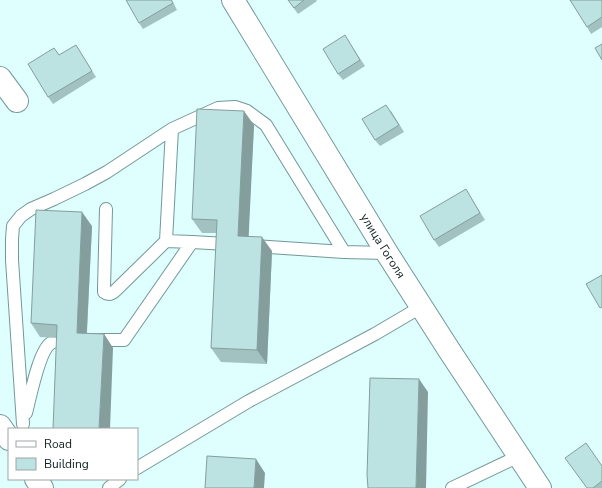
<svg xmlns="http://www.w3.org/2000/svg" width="602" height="488" viewBox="0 0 602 488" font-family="'Nunito Sans',sans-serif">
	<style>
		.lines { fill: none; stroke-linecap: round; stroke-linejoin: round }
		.service-casing { stroke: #739898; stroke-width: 14 }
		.minor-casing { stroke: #739898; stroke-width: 24 }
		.service { stroke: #fff; stroke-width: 12 }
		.minor { stroke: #fff; stroke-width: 22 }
		.wall { fill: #a2c2c2 }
		.shaded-wall { fill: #849e9e }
		.building { fill: #bce2e2; stroke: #849e9e }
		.labels { text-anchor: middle; stroke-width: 3; stroke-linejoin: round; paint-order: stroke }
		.street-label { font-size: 12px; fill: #0f1e1e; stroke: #fff }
	</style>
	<rect width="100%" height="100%" fill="#dffefe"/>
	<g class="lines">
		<defs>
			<path id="service" d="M 106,209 L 104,289 L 104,292 C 109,296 112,294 116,290 L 166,241 L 172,129
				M 166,241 L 192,242
				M 254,246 L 344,252 L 387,253
				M 92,340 L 124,340 L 192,242 L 227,244
				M 26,413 C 30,398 39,350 51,343 C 56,340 62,340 67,340
				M 23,424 L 12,260 L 12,239 L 13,226 L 21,216 L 31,209 L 54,199 L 85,184 L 107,172 L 172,129 L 218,108 L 235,107 L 247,111 L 266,125 L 344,252
				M 137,468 L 249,401 L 375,334 L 421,307
				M 109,488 L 120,479
				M 452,488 L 519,456"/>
			<g id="minor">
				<path id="s1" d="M 233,0 L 387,253 L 449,350 L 540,488"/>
				<path d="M 0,78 L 17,101"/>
				<path d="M 0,426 L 9,439"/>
				<path d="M 36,479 L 42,488"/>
			</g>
		</defs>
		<use href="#service" class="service-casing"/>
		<use href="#minor" class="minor-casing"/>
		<use href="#service" class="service"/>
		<use href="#minor" class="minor"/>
	</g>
	<path class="wall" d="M 172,0 L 177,10 L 143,29 L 139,23 Z
		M 288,0 L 316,0 L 317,1 L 298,14 Z
		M 602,0 L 602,27 L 591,34 L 587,27 Z
		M 349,42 L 365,66 L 343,80 L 338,74 Z
		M 80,52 L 96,77 L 53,104 L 48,97 L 60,55 Z
		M 391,111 L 404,132 L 380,146 L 375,140 Z
		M 254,125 L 248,237 L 272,251 L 267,364 L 221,362 L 211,348 L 217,233 L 202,233 L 192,219 Z
		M 470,196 L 485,220 L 439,247 L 434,240 Z
		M 92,226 L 87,333 L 104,334 L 113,348 L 57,338 L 40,337 L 31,323 Z
		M 602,466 L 602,488 L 587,488 Z"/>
	<path class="shaded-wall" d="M 244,111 L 254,125 L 248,250 L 238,236 Z
		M 82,212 L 92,226 L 86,347 L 77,333 Z
		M 262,237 L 272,251 L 267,364 L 257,350 Z
		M 104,334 L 113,348 L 110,429 L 99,429 Z
		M 419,379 L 428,392 L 426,488 L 416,488 Z
		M 256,459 L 265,473 L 264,488 L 254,488 Z"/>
	<path class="building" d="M 126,0 L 171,0 L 173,3 L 139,23 Z
		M 288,0 L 304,0 L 294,8 Z
		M 570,0 L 602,0 L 602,17 L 587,27 Z
		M 345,35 L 360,60 L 338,74 L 323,49 Z
		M 602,44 L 602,60 L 595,48 Z
		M 76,45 L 92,71 L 48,97 L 28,64 L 54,48 L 59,55 Z
		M 386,105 L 399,125 L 375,140 L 362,119 Z
		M 197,109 L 244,111 L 238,236 L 262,237 L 257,350 L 211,348 L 217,220 L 192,219 Z
		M 466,189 L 480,213 L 434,240 L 420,216 Z
		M 36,210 L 82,212 L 77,333 L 104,334 L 99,429 L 53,429 L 57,325 L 31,323 Z
		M 602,275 L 602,307 L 600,308 L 586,284 Z
		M 370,378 L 419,379 L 416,488 L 368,488 L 367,475 Z
		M 586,443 L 602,466 L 602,481 L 593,488 L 587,488 L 565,458 Z
		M 207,456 L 256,459 L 254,488 L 205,488 Z"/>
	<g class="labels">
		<g class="street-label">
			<text dy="4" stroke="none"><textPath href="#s1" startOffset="288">улица Гоголя</textPath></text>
		</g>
	</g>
	<rect x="8" y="428" width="130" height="52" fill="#ffffff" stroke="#9fa5a5"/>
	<rect x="16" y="441" width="20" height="6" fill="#ffffff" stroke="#9fa5a5"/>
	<text x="44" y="448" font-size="12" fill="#0f1e1e">Road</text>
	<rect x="16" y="458" width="20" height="12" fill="#bce2e2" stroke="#9fa5a5"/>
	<text x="44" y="468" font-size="12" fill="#0f1e1e">Building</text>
</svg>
